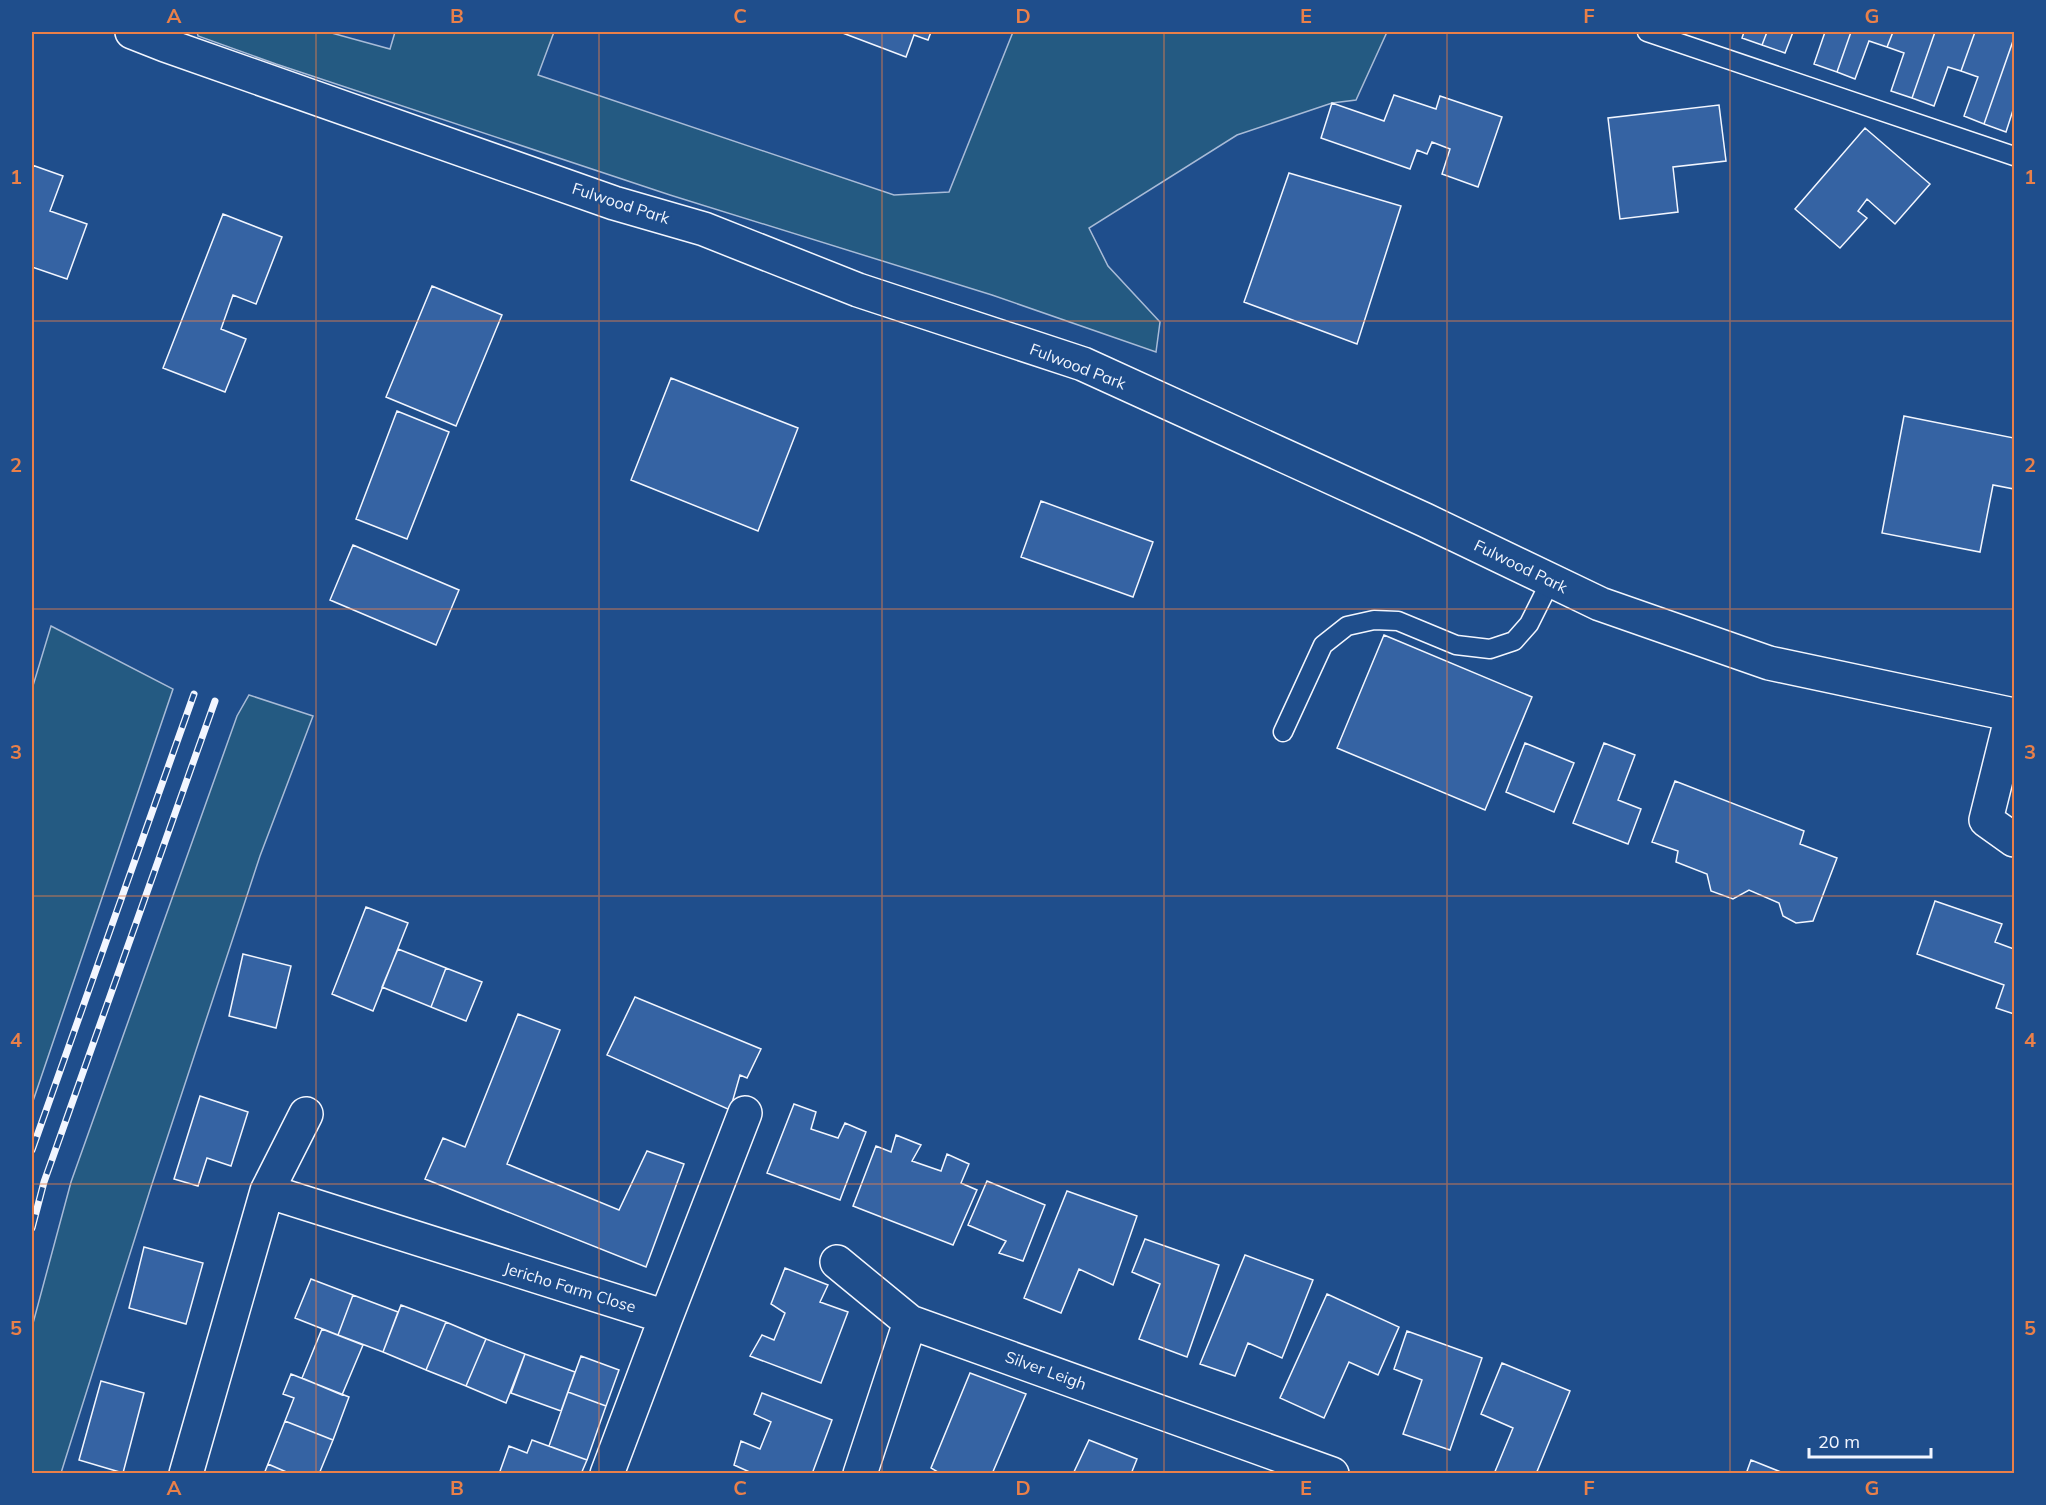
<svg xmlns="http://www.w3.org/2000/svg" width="2046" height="1505" viewBox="0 0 2046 1505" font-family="Mulish,sans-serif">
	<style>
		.green { fill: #245a82; stroke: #a8bbd7; stroke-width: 1.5 }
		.building { fill: #3563a3; stroke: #f2f6ff; stroke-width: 1.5 }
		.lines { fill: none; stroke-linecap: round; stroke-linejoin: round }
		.lane-casing { stroke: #f2f6ff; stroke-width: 21 }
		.street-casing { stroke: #f2f6ff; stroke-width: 36 }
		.lane { stroke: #1f4e8c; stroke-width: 18 }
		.street { stroke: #1f4e8c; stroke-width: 33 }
		.rail-casing { stroke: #f2f6ff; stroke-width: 7 }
		.rail { stroke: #1f4e8c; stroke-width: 4.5; stroke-dasharray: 14; stroke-linecap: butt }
		.grid { fill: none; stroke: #ea8049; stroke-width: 1.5; stroke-opacity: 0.55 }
		.labels { text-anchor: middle; stroke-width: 4.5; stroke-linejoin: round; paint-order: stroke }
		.street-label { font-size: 16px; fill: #f2f6ff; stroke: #1f4e8c }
		.neatline { fill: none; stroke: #ea8049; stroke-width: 2 }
		.grid-label { font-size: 20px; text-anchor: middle; font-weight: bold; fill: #ea8049 }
	</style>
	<rect width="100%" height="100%" fill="#1f4e8c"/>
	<path class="green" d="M 197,32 L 328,32 L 390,49 L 395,32 L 554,32 L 538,75 L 894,195 L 949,192 L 1013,32 L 1387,32 L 1356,100 L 1332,103 L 1237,135 L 1089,228 L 1108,266 L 1160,322 L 1156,352 L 992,295 L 670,195 L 276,64 L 198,36 Z
		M 51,626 L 173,689 L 32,1104 L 32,689 Z
		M 249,695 L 313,716 L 260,856 L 151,1187 L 61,1473 L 32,1473 L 32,1327 L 71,1182 L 237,716 Z"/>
	<path class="building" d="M 840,32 L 931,32 L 928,40 L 914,35 L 906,57 Z
		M 1744,32 L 1767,32 L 1762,45 L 1742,38 Z
		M 1767,32 L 1793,32 L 1785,53 L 1762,45 Z
		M 1825,32 L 1851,32 L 1837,72 L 1814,64 Z
		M 1851,32 L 1893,32 L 1887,47 L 1869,41 L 1855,79 L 1837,72 Z
		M 1893,32 L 1935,32 L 1912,98 L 1891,91 L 1904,53 L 1887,47 Z
		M 1935,32 L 1975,32 L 1961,71 L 1948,67 L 1934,106 L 1912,98 Z
		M 1975,32 L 2014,32 L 2014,38 L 1984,124 L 1964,116 L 1978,77 L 1961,71 Z
		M 2014,38 L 2014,107 L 2006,132 L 1984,124 Z
		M 1394,95 L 1436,109 L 1440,96 L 1502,117 L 1478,187 L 1442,174 L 1450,149 L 1432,142 L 1427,154 L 1417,150 L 1410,169 L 1321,138 L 1332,103 L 1384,121 Z
		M 1719,105 L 1726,161 L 1673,167 L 1678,212 L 1620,219 L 1608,118 Z
		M 1865,128 L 1930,184 L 1895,224 L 1867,199 L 1858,211 L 1867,218 L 1840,248 L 1795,209 Z
		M 32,165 L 63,176 L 50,211 L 87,224 L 67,279 L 32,267 Z
		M 1289,173 L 1401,206 L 1357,344 L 1244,302 Z
		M 223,214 L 282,237 L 256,304 L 233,295 L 221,329 L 246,339 L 225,392 L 163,368 Z
		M 432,286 L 502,315 L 456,426 L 386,397 Z
		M 671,378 L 798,428 L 758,531 L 631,480 Z
		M 397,411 L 449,432 L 407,539 L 356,519 Z
		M 1904,416 L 2014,438 L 2014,489 L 1993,485 L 1980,552 L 1882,533 Z
		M 1041,501 L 1153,542 L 1133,597 L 1021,557 Z
		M 353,545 L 459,590 L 436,645 L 330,600 Z
		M 1384,635 L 1532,697 L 1485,810 L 1337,748 Z
		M 1525,743 L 1574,763 L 1554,812 L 1506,792 Z
		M 1604,743 L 1635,755 L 1618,800 L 1641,809 L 1628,844 L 1573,823 Z
		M 1675,781 L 1804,831 L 1800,844 L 1837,858 L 1813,921 L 1796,923 L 1783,916 L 1779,903 L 1749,890 L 1733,899 L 1711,891 L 1707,874 L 1676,862 L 1678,851 L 1652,842 Z
		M 1935,901 L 2002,924 L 1995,942 L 2014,949 L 2014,1014 L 1996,1008 L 2004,985 L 1917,954 Z
		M 366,907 L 408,923 L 373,1011 L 332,994 Z
		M 398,949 L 446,968 L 431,1007 L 382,987 Z
		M 243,954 L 291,966 L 276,1028 L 229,1016 Z
		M 446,968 L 482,982 L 466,1021 L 431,1007 Z
		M 635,997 L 761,1049 L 747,1078 L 740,1075 L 730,1110 L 607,1055 Z
		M 518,1014 L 560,1030 L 507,1164 L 619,1210 L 647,1151 L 684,1164 L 646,1267 L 425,1179 L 443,1138 L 465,1147 Z
		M 200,1096 L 248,1112 L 231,1166 L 207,1158 L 198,1186 L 174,1179 Z
		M 794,1104 L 816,1112 L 811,1129 L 838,1138 L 845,1123 L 866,1132 L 840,1200 L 767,1173 Z
		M 896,1135 L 921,1145 L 912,1161 L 941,1171 L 947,1154 L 969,1164 L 961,1183 L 977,1190 L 953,1245 L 853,1206 L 876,1146 L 891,1152 Z
		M 987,1181 L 1045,1205 L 1023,1261 L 999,1253 L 1006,1241 L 968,1225 Z
		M 1067,1191 L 1137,1216 L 1113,1285 L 1079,1269 L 1061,1313 L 1024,1298 Z
		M 1145,1239 L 1219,1265 L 1187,1357 L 1139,1339 L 1160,1284 L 1132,1272 Z
		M 144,1247 L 203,1263 L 186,1324 L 129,1308 Z
		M 1245,1255 L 1313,1280 L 1282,1358 L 1248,1343 L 1235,1376 L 1200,1364 Z
		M 785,1268 L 828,1285 L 820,1302 L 848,1312 L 821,1383 L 750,1356 L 762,1335 L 774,1340 L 785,1313 L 771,1304 Z
		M 311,1279 L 353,1295 L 338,1335 L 295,1318 Z
		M 1327,1294 L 1399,1327 L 1378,1375 L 1349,1362 L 1324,1418 L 1280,1398 Z
		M 353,1295 L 398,1312 L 383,1352 L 338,1335 Z
		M 401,1305 L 446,1322 L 426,1370 L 383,1352 Z
		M 446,1322 L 486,1339 L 466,1386 L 426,1370 Z
		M 322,1329 L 363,1345 L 342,1395 L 302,1378 Z
		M 1407,1331 L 1482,1358 L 1450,1450 L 1403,1434 L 1422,1380 L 1394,1369 Z
		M 486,1339 L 525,1354 L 506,1403 L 466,1386 Z
		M 525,1354 L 575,1372 L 561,1411 L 511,1393 Z
		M 581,1356 L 619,1370 L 606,1406 L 568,1392 Z
		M 1502,1363 L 1570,1391 L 1536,1474 L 1494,1474 L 1513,1428 L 1481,1414 Z
		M 970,1373 L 1026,1394 L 992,1474 L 941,1474 L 931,1468 Z
		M 291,1374 L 349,1397 L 333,1440 L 285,1421 L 294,1398 L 283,1394 Z
		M 101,1381 L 144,1393 L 123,1473 L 79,1460 Z
		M 568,1392 L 606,1406 L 587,1460 L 549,1446 Z
		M 762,1393 L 832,1420 L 812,1474 L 754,1474 L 734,1465 L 741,1441 L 760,1449 L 771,1422 L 754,1414 Z
		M 285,1421 L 333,1440 L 319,1474 L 291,1474 L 268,1464 Z
		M 532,1440 L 587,1460 L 581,1474 L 499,1474 L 509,1446 L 527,1453 Z
		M 1089,1440 L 1137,1459 L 1131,1474 L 1073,1474 Z
		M 1751,1460 L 1786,1474 L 1746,1474 Z
		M 268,1464 L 291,1474 L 264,1474 Z"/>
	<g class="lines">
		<defs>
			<path id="lane" d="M 1647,32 L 2014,156
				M 1283,732 L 1323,645 L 1347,626 L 1374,620 L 1398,621 L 1456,645 L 1490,649 L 1514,641 L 1529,624 L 1551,580"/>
			<path id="street" d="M 132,32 L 165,45 L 614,203 L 704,229 L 858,290 L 1083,364 L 1425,520 L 1600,604 L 1769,663 L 2014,715
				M 2012,715 L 1986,820 L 2014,840
				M 267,1191 L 666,1317 L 745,1113
				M 837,1262 L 910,1322
				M 186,1474 L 267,1191 L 306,1114
				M 607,1474 L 666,1317
				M 860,1474 L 910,1322 L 1332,1474"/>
		</defs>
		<use href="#lane" class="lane-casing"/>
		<use href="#street" class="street-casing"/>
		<use href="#lane" class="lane"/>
		<use href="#street" class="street"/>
		<defs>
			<path id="rail" d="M 32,1150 L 194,694
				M 32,1228 L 44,1182 L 215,701"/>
		</defs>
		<use href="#rail" class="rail-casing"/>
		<use href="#rail" class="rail"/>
	</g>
	<path class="grid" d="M 316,32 L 316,1474M 599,32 L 599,1474M 882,32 L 882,1474M 1164,32 L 1164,1474M 1447,32 L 1447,1474M 1730,32 L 1730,1474M 32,321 L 2014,321M 32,609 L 2014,609M 32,896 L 2014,896M 32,1184 L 2014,1184"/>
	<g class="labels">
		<g class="street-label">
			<text transform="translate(621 203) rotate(18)" y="6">Fulwood Park</text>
			<text transform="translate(1078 366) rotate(21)" y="6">Fulwood Park</text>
			<text transform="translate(1521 566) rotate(26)" y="6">Fulwood Park</text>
			<text transform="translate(570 1287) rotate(17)" y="6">Jericho Farm Close</text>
			<text transform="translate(1046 1370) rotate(20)" y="6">Silver Leigh</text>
		</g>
	</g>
	<rect width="2046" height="1505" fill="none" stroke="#1f4e8c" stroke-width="66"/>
	<path d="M1809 1448v9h122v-9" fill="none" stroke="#f2f6ff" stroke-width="3"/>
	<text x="1818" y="1448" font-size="18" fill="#f2f6ff" stroke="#1f4e8c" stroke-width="4.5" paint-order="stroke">20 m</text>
	<rect x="33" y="33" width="1980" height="1439" class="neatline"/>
	<g class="grid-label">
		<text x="174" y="23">A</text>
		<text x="457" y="23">B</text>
		<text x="740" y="23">C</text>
		<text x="1023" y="23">D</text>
		<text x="1306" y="23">E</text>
		<text x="1589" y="23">F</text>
		<text x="1872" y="23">G</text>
		<text x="16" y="184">1</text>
		<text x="2030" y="184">1</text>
		<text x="16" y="472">2</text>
		<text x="2030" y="472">2</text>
		<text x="16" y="759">3</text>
		<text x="2030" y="759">3</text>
		<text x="16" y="1047">4</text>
		<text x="2030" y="1047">4</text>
		<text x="16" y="1335">5</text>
		<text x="2030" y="1335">5</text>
		<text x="174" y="1495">A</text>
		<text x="457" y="1495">B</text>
		<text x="740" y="1495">C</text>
		<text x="1023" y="1495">D</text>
		<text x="1306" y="1495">E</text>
		<text x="1589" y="1495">F</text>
		<text x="1872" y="1495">G</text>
	</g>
</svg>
